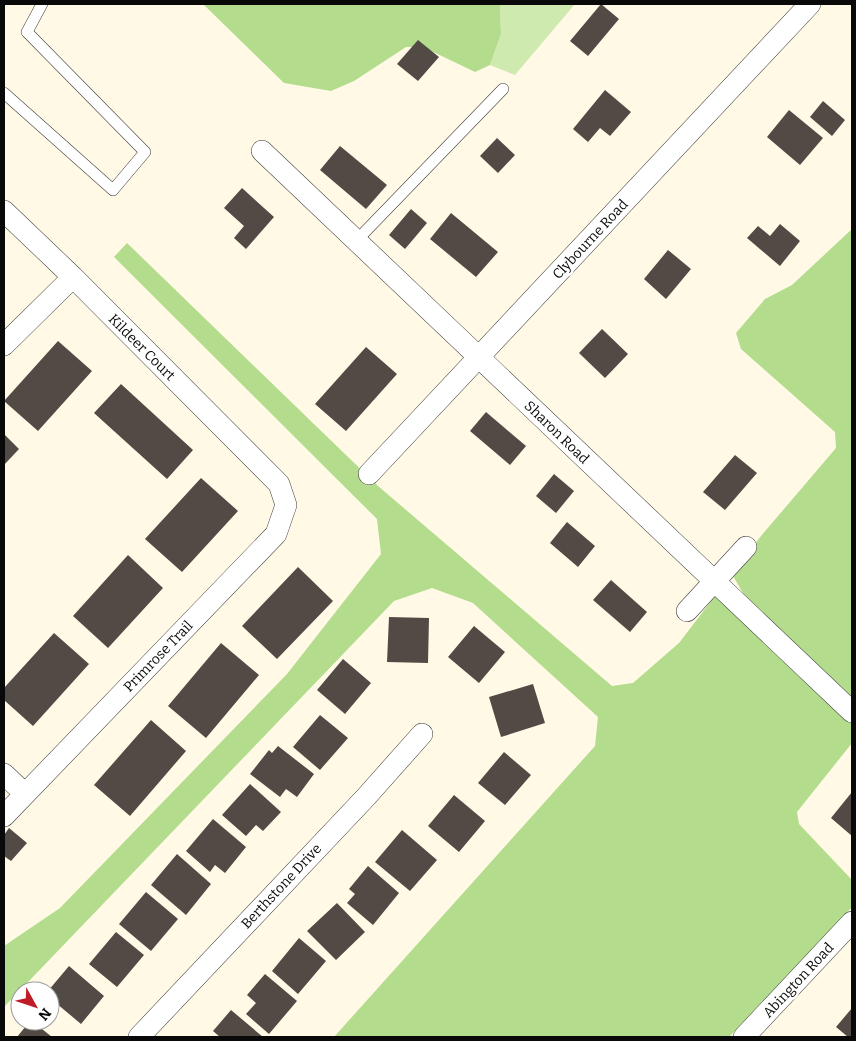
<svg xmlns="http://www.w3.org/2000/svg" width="856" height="1041" viewBox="0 0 856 1041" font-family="Bitter,serif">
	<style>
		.green { fill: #cfeaae }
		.forest { fill: #b3dc8d }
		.building { fill: #524a45 }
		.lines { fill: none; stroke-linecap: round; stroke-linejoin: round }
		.lane-casing { stroke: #3c3c3c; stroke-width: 12 }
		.street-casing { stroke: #3c3c3c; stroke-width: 22 }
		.lane { stroke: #fff; stroke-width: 11 }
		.street { stroke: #fff; stroke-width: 21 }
		.labels { text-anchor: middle; stroke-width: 5; stroke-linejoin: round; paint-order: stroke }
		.street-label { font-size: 14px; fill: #090909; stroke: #fff }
	</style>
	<rect width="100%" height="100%" fill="#fff9e6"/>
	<path class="green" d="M 500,4 L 575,4 L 515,75 L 490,65 L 501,34 Z"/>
	<path class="forest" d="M 203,4 L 500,4 L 501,34 L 490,65 L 475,72 L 423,47 L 406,47 L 354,81 L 331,91 L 284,83 Z
		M 852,229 L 852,697 L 744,595 L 732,574 L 761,536 L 836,448 L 835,432 L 741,349 L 736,333 L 765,299 L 792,285 Z
		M 127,243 L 378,486 L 612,686 L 633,683 L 679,643 L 715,596 L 852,724 L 852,743 L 797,812 L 799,824 L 852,880 L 852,907 L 729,1037 L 334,1037 L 595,746 L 598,717 L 473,603 L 432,588 L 394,601 L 4,1007 L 4,946 L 60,908 L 287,674 L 381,554 L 377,519 L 114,257 Z"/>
	<path class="building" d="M 601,4 L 619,19 L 588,56 L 570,41 Z
		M 418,40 L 439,57 L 418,81 L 397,64 Z
		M 605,90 L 631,112 L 610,136 L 600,128 L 588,142 L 573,129 Z
		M 823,101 L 845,120 L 832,136 L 810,117 Z
		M 789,110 L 823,138 L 800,165 L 767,137 Z
		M 497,138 L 515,155 L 498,173 L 480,156 Z
		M 340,146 L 387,185 L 366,209 L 320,170 Z
		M 242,188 L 274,217 L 246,249 L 234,238 L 244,226 L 224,208 Z
		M 411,209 L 427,223 L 405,249 L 389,235 Z
		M 451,213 L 498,252 L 476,277 L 430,239 Z
		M 780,224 L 800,241 L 780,266 L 747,238 L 758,226 L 770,236 Z
		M 668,250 L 691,269 L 666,299 L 644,279 Z
		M 602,329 L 628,354 L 605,378 L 579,353 Z
		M 58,341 L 92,371 L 38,431 L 4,401 Z
		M 366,347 L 397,374 L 346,431 L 315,404 Z
		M 121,384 L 193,450 L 167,479 L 94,413 Z
		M 486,412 L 526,446 L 510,465 L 470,431 Z
		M 4,434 L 19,449 L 4,465 Z
		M 735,455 L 757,473 L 725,510 L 703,492 Z
		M 554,474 L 574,491 L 556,513 L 536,496 Z
		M 201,478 L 238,511 L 182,572 L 145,539 Z
		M 567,522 L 595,546 L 578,567 L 550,543 Z
		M 128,555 L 163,588 L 108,648 L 73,616 Z
		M 298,567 L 333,601 L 277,659 L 242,626 Z
		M 611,580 L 647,612 L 630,632 L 593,600 Z
		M 389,617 L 429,618 L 428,663 L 387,662 Z
		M 474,626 L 505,652 L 479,683 L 448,657 Z
		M 54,633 L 89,664 L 33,726 L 4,700 L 4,688 Z
		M 221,643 L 259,675 L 206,738 L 168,706 Z
		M 343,659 L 371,683 L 345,714 L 317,690 Z
		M 533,684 L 545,723 L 501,737 L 489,697 Z
		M 320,715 L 348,738 L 320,770 L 293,747 Z
		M 151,720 L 186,751 L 130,816 L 94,785 Z
		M 278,746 L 314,774 L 297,797 L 286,789 L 280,797 L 250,774 L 269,750 L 272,753 Z
		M 504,752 L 531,775 L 505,805 L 478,783 Z
		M 250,784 L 281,812 L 263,831 L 256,825 L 246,836 L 222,815 Z
		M 852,792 L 852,836 L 831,818 Z
		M 454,795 L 485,821 L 459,852 L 428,826 Z
		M 213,819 L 246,847 L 225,873 L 215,865 L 210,872 L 186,851 Z
		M 9,828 L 27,843 L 11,861 L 4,856 L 4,835 Z
		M 402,830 L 437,860 L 410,891 L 375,862 Z
		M 177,854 L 211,884 L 186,915 L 151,885 Z
		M 368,866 L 399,893 L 373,925 L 347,903 L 355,894 L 349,889 Z
		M 146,892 L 178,919 L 151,951 L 119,924 Z
		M 337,903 L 365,932 L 336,960 L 307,931 Z
		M 116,932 L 144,955 L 117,987 L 89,964 Z
		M 299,938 L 326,961 L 298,994 L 272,971 Z
		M 69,966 L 104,996 L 81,1024 L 50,998 L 50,991 L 48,991 Z
		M 265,974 L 297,1001 L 269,1034 L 246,1014 L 256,1003 L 247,995 Z
		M 852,1008 L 852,1037 L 848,1037 L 836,1027 Z
		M 231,1010 L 263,1037 L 220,1037 L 213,1031 Z
		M 30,1021 L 32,1021 L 52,1037 L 17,1037 Z"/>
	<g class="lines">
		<defs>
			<path id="lane" d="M 4,93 L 113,190 L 145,152 L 27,32 L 42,4
				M 357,240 L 503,89"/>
			<path id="street" d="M 262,151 L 852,712
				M 4,211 L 73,277 L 279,484 L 286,505 L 276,534 L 4,816
				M 4,345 L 73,277
				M 369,474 L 810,4
				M 687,611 L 746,547
				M 4,774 L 24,793
				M 139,1037 L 366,797 L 422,734
				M 744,1037 L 852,922"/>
		</defs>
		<use href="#lane" class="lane-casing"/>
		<use href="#street" class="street-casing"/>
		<use href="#lane" class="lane"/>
		<use href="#street" class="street"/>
	</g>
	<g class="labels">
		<g class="street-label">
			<text transform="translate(590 239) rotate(-47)" y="5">Clybourne Road</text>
			<text transform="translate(142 347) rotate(45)" y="5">Kildeer Court</text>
			<text transform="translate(557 432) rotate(44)" y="5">Sharon Road</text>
			<text transform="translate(158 656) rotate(-46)" y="5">Primrose Trail</text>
			<text transform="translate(281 886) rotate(-47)" y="5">Berthstone Drive</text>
			<text transform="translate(798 980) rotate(-47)" y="5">Abington Road</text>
		</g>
	</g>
	<rect width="856" height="1041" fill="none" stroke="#090909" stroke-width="10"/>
	<g transform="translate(35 1006) rotate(130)"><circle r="24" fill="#ffffff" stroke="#9d9d9d"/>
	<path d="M0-4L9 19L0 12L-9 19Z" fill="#bf1c28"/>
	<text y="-8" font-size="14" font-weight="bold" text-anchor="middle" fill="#090909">N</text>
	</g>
</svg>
